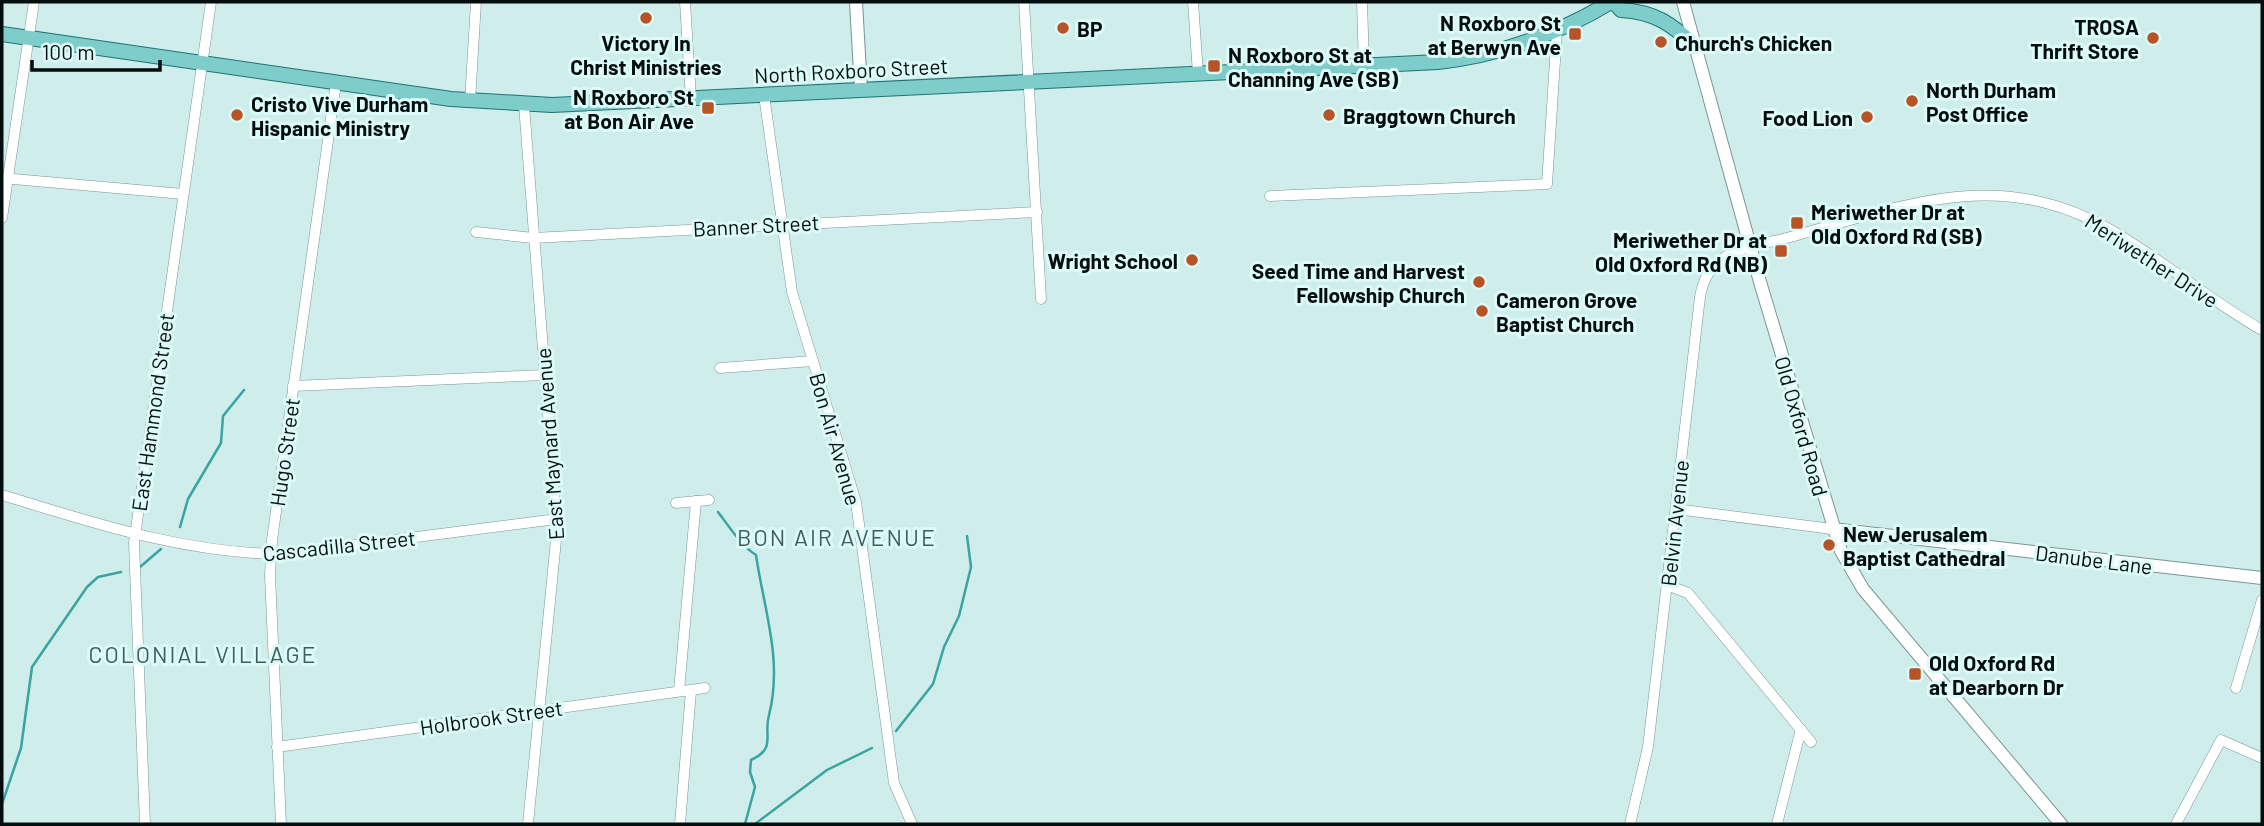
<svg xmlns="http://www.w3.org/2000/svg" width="2264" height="826" font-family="Barlow,sans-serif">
	<rect width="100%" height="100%" fill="#cfedeb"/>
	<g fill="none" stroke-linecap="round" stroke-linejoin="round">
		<g stroke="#39a4a1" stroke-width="2.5">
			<path d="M718,512C729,526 741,546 756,555C764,610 783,660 769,715C763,736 777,748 751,760L750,772L755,787L745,824"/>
			<path d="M180,527L188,499L221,443L223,416L244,390"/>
			<path d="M140,567L161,549"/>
			<path d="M896,731L933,684L944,647L959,616L971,567L967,536"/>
			<path d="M2,804L21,748L32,667L87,587L98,577L121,572"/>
			<path d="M755,824L827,770L872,748"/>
		</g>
		<defs>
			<g id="minor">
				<path d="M685,2L691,99"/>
				<path d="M1024,2L1041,299"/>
				<path d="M1193,2L1198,74"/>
				<path d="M1362,2L1364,66"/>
				<path d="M764,95L792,292L856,502L894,783L912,824"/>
				<path d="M470,101L476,2"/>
				<path d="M524,105L557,530L528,824"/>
				<path d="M2,178L183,194"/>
				<path d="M1270,196L1547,184L1557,30"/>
				<path d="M2,218L34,2"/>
				<path d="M476,232L533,238L1037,212"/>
				<path d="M720,368L813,361"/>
				<path d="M293,386L545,375"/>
				<path d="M2,495C94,523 186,554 284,554L557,519"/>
				<path d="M676,503L709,500"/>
				<path d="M1676,509L1832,529"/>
				<path d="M1667,585L1688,593L1811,742"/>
				<path d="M2236,688L2262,600"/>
				<path d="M679,691L696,501"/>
				<path d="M277,747L705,688"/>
				<path d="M145,824L134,543L211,2"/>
				<path d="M281,824L270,575L272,540L336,83"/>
				<path d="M680,824L691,691"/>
				<path d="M1630,824L1648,747L1700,297C1708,247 1752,248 1794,236C1909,204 2004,165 2116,233C2166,263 2211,301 2262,330"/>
				<path d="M1777,824L1801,729"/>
				<path d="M2176,824L2221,740L2262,758"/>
			</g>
			<g id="tertiary">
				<path d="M856,2L861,90"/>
				<path d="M1683,2L1760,282L1841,551L1863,589L2061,824"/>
				<path d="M1832,529L2262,578"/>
			</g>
			<g id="primary">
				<path d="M1614,2L1621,10C1655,12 1672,24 1696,47"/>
				<path d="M2,34L451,99L552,105L1438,62C1501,55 1556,35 1611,2"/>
			</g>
		</defs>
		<use href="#minor" stroke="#7a9694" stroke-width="11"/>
		<use href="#tertiary" stroke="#7a9694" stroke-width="14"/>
		<use href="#primary" stroke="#1c7472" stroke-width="16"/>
		<use href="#minor" stroke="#fff" stroke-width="10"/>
		<use href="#tertiary" stroke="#fff" stroke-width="12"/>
		<use href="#primary" stroke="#7fcdcb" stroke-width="14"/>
	</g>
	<g fill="#b85325" stroke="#dcfaf8" stroke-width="2.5">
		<circle cx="646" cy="18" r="7"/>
		<circle cx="1063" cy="28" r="7"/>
		<rect x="1568" y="27" width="14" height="14" rx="3.5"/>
		<circle cx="2153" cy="38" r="7"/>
		<circle cx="1661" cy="42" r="7"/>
		<rect x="1207" y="59" width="14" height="14" rx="3.5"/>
		<circle cx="1912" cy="101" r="7"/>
		<rect x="701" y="101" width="14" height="14" rx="3.5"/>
		<circle cx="237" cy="115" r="7"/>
		<circle cx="1329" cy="115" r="7"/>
		<circle cx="1867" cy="117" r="7"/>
		<rect x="1790" y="216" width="14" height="14" rx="3.5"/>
		<rect x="1774" y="244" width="14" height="14" rx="3.5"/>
		<circle cx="1192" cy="260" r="7"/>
		<circle cx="1479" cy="282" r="7"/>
		<circle cx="1482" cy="311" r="7"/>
		<circle cx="1829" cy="545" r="7"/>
		<rect x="1908" y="667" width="14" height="14" rx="3.5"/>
	</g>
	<g text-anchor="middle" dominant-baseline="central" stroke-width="6" stroke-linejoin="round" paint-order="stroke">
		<g font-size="21" font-weight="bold" fill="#050e0e" stroke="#dcfaf8" text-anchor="start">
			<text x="1561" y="22" text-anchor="end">N Roxboro St<tspan x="1561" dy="24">at Berwyn Ave</tspan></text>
			<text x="2139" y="26" text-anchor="end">TROSA<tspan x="2139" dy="24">Thrift Store</tspan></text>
			<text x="1077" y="28">BP</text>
			<text x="646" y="42" text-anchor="middle">Victory In<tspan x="646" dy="24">Christ Ministries</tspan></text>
			<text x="1675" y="42">Church's Chicken</text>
			<text x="1228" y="54">N Roxboro St at<tspan x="1228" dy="24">Channing Ave (SB)</tspan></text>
			<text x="1926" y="89">North Durham<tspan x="1926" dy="24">Post Office</tspan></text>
			<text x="694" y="96" text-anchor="end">N Roxboro St<tspan x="694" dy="24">at Bon Air Ave</tspan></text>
			<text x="251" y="103">Cristo Vive Durham<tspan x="251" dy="24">Hispanic Ministry</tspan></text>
			<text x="1343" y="115">Braggtown Church</text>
			<text x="1853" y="117" text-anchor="end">Food Lion</text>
			<text x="1811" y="211">Meriwether Dr at<tspan x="1811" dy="24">Old Oxford Rd (SB)</tspan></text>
			<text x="1767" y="239" text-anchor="end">Meriwether Dr at<tspan x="1767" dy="24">Old Oxford Rd (NB)</tspan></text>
			<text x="1178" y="260" text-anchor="end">Wright School</text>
			<text x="1465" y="270" text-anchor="end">Seed Time and Harvest<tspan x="1465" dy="24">Fellowship Church</tspan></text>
			<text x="1496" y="299">Cameron Grove<tspan x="1496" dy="24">Baptist Church</tspan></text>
			<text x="1843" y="533">New Jerusalem<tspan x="1843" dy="24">Baptist Cathedral</tspan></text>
			<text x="1929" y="662">Old Oxford Rd<tspan x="1929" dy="24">at Dearborn Dr</tspan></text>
		</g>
		<g font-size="21" fill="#050e0e" stroke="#dcfaf8">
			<text transform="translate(851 70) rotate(-3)">North Roxboro Street</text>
			<text transform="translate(756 225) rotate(-3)">Banner Street</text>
			<text transform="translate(2152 260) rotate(33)">Meriwether Drive</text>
			<text transform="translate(152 412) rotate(-82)">East Hammond Street</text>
			<text transform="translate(1802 426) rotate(74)">Old Oxford Road</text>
			<text transform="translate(836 439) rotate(74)">Bon Air Avenue</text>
			<text transform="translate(549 444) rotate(-94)">East Maynard Avenue</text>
			<text transform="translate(284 452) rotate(-82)">Hugo Street</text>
			<text transform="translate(1674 523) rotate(-84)">Belvin Avenue</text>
			<text transform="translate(339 545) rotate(-6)">Cascadilla Street</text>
			<text transform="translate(2094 559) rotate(7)">Danube Lane</text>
			<text transform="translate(491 717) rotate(-8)">Holbrook Street</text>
		</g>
		<g font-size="23" letter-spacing="2" fill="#425c5b" stroke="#dcfaf8">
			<text x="837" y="537">BON AIR AVENUE</text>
			<text x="203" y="654">COLONIAL VILLAGE</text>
		</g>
	</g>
	<rect width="2264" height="826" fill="none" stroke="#050e0e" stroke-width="7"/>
	<path d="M32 60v10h128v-10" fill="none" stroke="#050e0e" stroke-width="3.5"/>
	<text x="42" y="60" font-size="21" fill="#050e0e" stroke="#dcfaf8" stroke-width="5" paint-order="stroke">100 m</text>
</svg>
